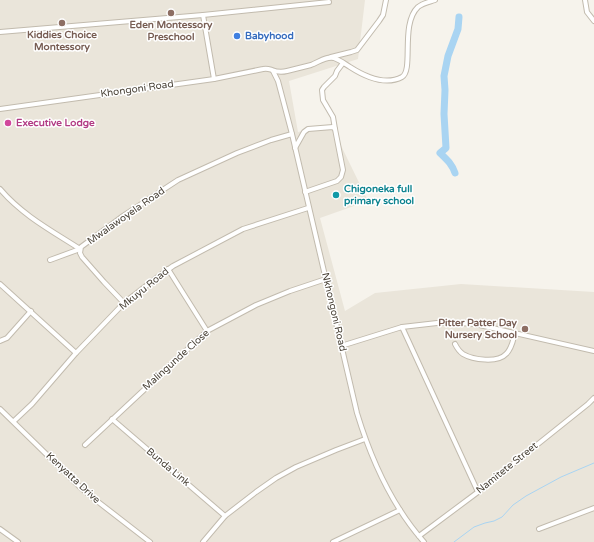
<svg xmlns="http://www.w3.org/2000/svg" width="594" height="542" font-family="'Varela Round',sans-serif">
	<rect width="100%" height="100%" fill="#f6f3ec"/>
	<path fill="#eae5da" d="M0,0H365L358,59L289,81L298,132L331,125L368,201L320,218L345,311L375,293L461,284L594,292V542H0Z"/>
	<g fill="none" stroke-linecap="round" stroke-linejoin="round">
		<path stroke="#a9d4f2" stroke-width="1" d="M454,542L474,527L485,523L494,521L502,517L513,505L526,496L561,477L594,463"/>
		<path stroke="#a9d4f2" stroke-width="7" d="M455,173C452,164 447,160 440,153L446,148L444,114L445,90L444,76L448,56L458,29L459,17"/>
		<defs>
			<g id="street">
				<path d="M585,0L587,12L594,21"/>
				<path d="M203,15L214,79"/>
				<path d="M0,32L203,15L329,2"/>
				<path d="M331,57L351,52L357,50L379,21L383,15L386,0"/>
				<path d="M273,71L278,81L292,134L357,413C371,459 392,506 424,542"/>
				<path d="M0,109L214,79L263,69C267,68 269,69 272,70C277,72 283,72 287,71C295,69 303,67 311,65C319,62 326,56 334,58C340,60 345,64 350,67C364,76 385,86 402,77C414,70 400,24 418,7C423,3 429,2 435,0"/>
				<path d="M335,129L333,117L323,100L322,90L324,87L335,76L337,71L343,63"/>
				<path d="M295,148L304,132L308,129L333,127L335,129L343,170L341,177L337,181L305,192"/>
				<path d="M0,189C22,215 52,231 80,249"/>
				<path d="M50,260L80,249"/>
				<path d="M168,269L207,331"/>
				<path d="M0,284L76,353"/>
				<path d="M124,303L104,282L82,257L80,253L81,247L123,216L178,180L237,153L271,140L292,134"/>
				<path d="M402,327L478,492"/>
				<path d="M0,341L7,338L31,311"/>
				<path d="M455,344C457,348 460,352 463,354C473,360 498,363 506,354C512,349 513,340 515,333"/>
				<path d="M341,346L402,327L437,323H458L475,324L594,351"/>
				<path d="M0,409L82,489L97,501L150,542"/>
				<path d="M112,419L225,516"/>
				<path d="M14,421L32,404L76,353L124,303L159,276L173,266L243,229L308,208"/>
				<path d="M85,445L207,331L256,305L290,291L326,279"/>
				<path d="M0,529L18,542"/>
				<path d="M539,529L594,508"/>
				<path d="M419,536L478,492L588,404L594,398"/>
				<path d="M203,542L225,516L256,492L276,478L296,467L336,450L365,439"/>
				<path d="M333,542L400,510"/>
			</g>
		</defs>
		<use href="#street" stroke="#c2bbae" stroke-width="6"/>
		<use href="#street" stroke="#fff" stroke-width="4"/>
	</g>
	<g fill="#8d6e63" stroke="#fff" stroke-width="1.5">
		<circle cx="171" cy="13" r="4"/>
		<circle cx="62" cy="23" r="4"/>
		<circle cx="525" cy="329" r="4"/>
	</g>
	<circle fill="#3f7fe0" stroke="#fff" stroke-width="1.5" cx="237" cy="36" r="4"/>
	<circle fill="#d1479c" stroke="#fff" stroke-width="1.5" cx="8" cy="123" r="4"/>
	<circle fill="#0f9aa8" stroke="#fff" stroke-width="1.5" cx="336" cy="195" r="4"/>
	<g text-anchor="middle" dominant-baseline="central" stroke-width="3" stroke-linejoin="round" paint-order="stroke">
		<g font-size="10" font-weight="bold" fill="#785e54" stroke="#fff">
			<text x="171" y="25">Eden Montessory<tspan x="171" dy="12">Preschool</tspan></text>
			<text x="62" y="35">Kiddies Choice<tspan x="62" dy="12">Montessory</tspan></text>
			<text x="517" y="323" text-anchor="end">Pitter Patter Day<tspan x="517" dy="12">Nursery School</tspan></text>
		</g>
		<g font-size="10" font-weight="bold" fill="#366cbe" stroke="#fff" text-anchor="start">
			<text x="245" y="36">Babyhood</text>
		</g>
		<g font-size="10" fill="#4b4439" stroke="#fff">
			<text transform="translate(137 89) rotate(-8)">Khongoni Road</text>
			<text transform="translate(126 216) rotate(-35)">Mwalawoyela Road</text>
			<text transform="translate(144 289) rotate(-39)">Mkuyu Road</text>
			<text transform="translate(334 312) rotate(77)">Nkhongoni Road</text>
			<text transform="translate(176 360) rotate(-42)">Malingunde Close</text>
			<text transform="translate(168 467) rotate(40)">Bunda Link</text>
			<text transform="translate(507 468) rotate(-39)">Namitete Street</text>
			<text transform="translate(73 478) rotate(43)">Kenyatta Drive</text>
		</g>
		<g font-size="10" font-weight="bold" fill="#b23c85" stroke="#fff" text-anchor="start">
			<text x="16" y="123">Executive Lodge</text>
		</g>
		<g font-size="10" font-weight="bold" fill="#0d838f" stroke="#fff" text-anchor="start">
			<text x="344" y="189">Chigoneka full<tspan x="344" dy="12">primary school</tspan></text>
		</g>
	</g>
</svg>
